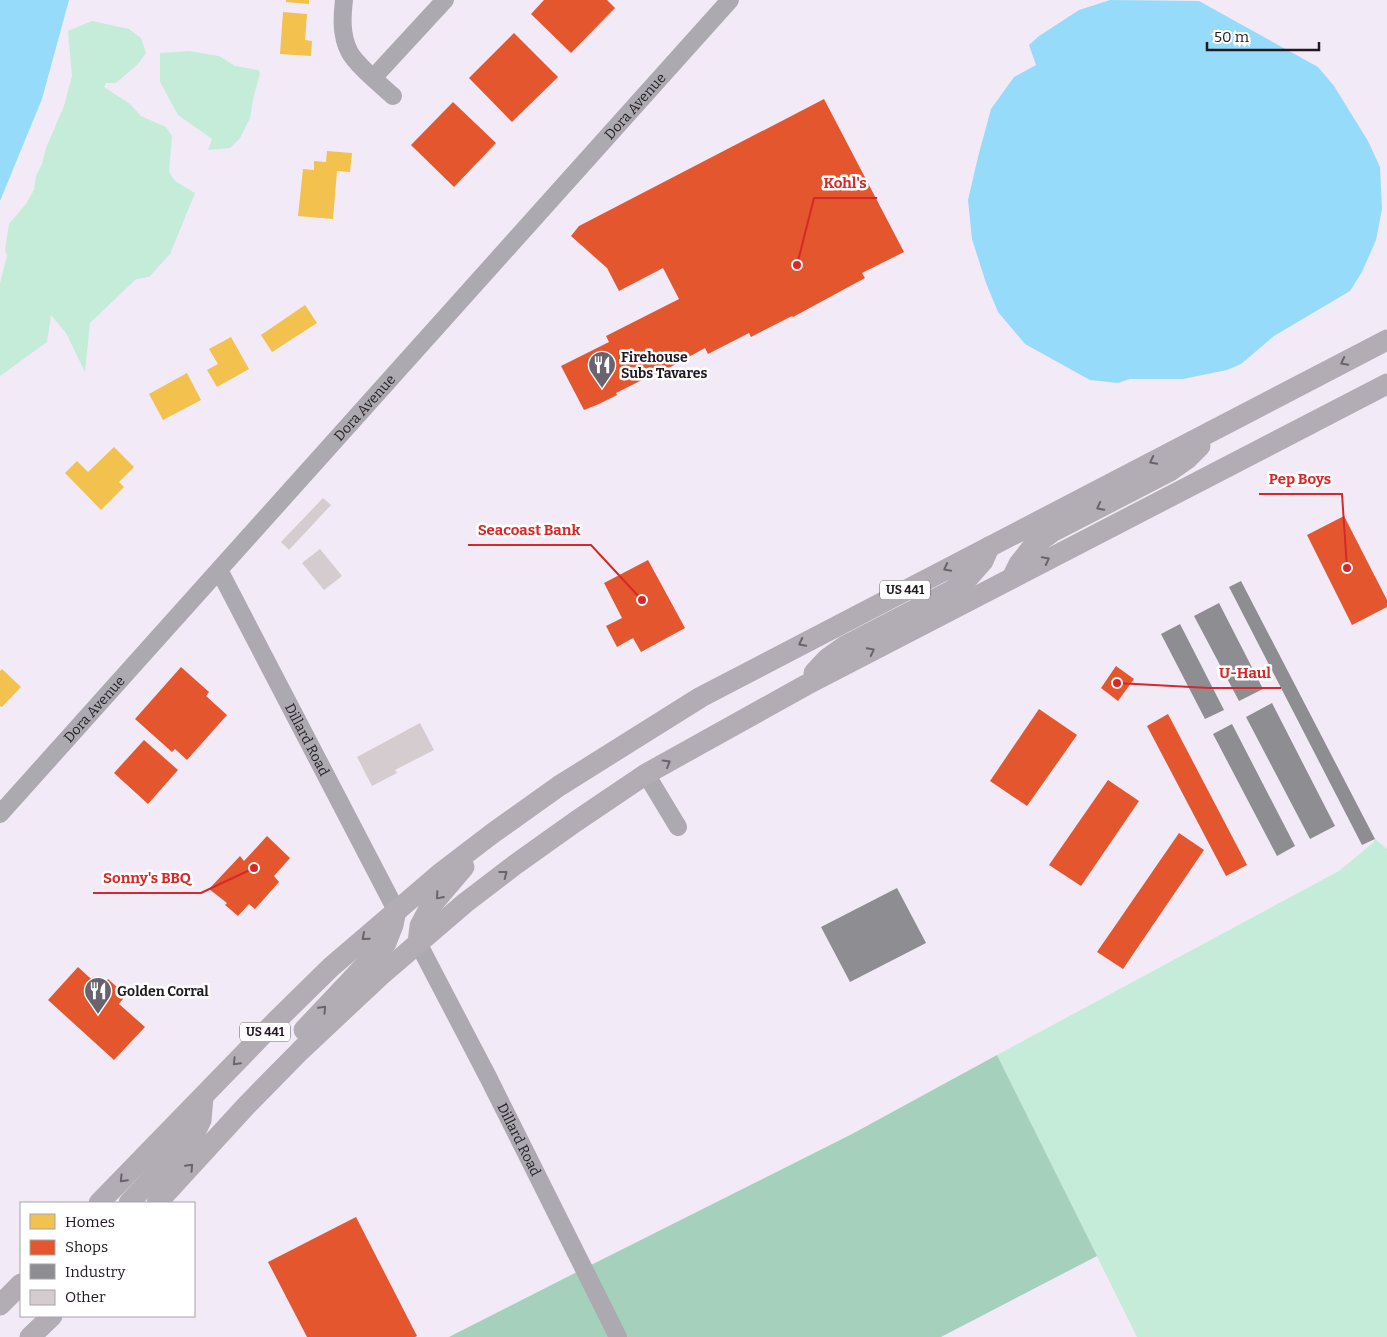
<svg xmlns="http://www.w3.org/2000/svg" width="1387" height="1337" font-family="Bitter,serif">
	<rect width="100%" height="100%" fill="#f3eaf7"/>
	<g fill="#c4ecd8">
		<path d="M92,21L129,29L141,38L146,53L138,64L116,83H106L104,87L130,104L141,116L166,127L172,136L169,172L175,181L195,193L170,254L149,277L136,279L90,323L85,372L66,333L51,315L47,342L0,376V283L7,256L5,250L9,224L26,204L34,190L36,176L42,164L46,148L64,106L72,76L68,31Z"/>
		<path d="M189,51L219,56L235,66L259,70L260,74L254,95L250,118L240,138L230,148L208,150L212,139L178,115L160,82V53Z"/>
		<path d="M1374,838L1387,849V1337H1137L997,1055L1339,871L1374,842Z"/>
	</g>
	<g fill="#a5d0bc">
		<path d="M997,1055L1097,1256L941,1337H627L591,1265L852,1134Z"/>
		<path d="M577,1272L610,1337H449Z"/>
	</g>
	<g fill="#97dbfa">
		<path d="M0,0H69L42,99L0,201Z"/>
		<path d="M1110,0L1199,1L1318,67L1334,86L1368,141L1380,167L1382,209L1376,240L1362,272L1350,291L1274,336L1241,364L1227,370L1183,379H1130L1118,383L1090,380L1025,344L998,312L986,283L972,239L968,200L978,157L991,109L1014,77L1036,65L1029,45L1039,36L1079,10Z"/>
	</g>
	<g fill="#f2c14e">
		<path d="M286,0H309V4L286,2Z"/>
		<path d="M283,12L307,14L305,40L312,41L311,56L280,54Z"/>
		<path d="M327,151L352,153L350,172L337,171L333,219L298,216L303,169L314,170V161L326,162Z"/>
		<path d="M305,305L317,323L272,352L261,335Z"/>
		<path d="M231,337L249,369L217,387L207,370L218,364L209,349Z"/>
		<path d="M187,373L201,400L163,420L149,394Z"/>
		<path d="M114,447L134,467L119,482L124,487L101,510L65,473L77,461L88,472Z"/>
		<path d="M2,669L21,687L2,707L0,706V671Z"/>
	</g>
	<g fill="#e4572e">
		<path d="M544,0H607L615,8L571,53L531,14Z"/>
		<path d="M514,33L558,77L512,122L469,78Z"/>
		<path d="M824,99L904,252L862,273L865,278L793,317L792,316L751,337L749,333L708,354L705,348L656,375V373L616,393L617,395L599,404L584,410L561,366L609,342L606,336L679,299L663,268L619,291L607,268L571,236L579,226Z"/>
		<path d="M453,102L496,143L454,187L411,145Z"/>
		<path d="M1344,516L1387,600V607L1352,625L1307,535Z"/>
		<path d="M648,560L685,628L641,652L633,638L617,647L606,626L622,618L604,583Z"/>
		<path d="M1116,666L1134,679L1118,701L1101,688Z"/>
		<path d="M181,667L209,692L206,696L227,715L187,760L175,749L172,752L135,719Z"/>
		<path d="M1039,709L1077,735L1027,806L990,781Z"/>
		<path d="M1168,714L1247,865L1226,876L1147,726Z"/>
		<path d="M144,740L178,770L148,804L114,773Z"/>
		<path d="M1108,780L1139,801L1081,886L1049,865Z"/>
		<path d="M1179,833L1204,850L1123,969L1097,952Z"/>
		<path d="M267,836L290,858L274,876L279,882L255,909L249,904L238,916L225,905L227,903L209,889L240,856L244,861Z"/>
		<path d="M78,967L101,988L108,979L126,995L119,1004L145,1027L114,1060L48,1000Z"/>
		<path d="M356,1217L417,1336L415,1337H307L268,1262Z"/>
	</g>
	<g fill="#8d8d92">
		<path d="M1241,581L1375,839L1362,845L1229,587Z"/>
		<path d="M1219,603L1263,689L1239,701L1194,616Z"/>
		<path d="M1180,624L1224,710L1205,719L1161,634Z"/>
		<path d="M1272,703L1335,826L1310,839L1246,717Z"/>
		<path d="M1232,724L1295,846L1277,856L1213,734Z"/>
		<path d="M897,888L926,943L850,982L821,927Z"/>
	</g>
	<g fill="#d4ccce">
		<path d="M323,498L331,505L289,550L281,542Z"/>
		<path d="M320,549L342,576L324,590L302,563Z"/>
		<path d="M420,723L434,750L395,770L397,773L372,786L357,757Z"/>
	</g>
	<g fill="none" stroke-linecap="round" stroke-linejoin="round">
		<g stroke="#ada9b0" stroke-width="18">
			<path d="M344,0C342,17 341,35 349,51C355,64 382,86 393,96"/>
			<path d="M373,78L445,0"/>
			<path id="s1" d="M219,570L396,910"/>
			<path d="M646,774L678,827"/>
			<path id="s2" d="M0,814L730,0"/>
			<path id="s3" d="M418,943L488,1077L618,1337"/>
		</g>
		<g stroke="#b2acb5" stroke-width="21">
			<path d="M1012,578L1019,564L1033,546L1052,532L1170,471L1187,459L1200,446"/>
			<path d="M814,673L828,658L845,646L951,591L968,578L983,561L989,547"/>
			<path d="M418,943L420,926L430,907L464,867"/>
			<path d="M304,1030L386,943L393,925L396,910"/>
			<path d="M99,1203L276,1021L331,967L442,872L493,833L559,786L701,697L1387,340"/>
			<path d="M129,1203L196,1131L201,1120L203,1097"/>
			<path d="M157,1203L246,1106L301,1050L381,975L465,903L516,864L575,822L646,774L806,685L1387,384"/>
			<path d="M0,1305L21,1284"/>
			<path d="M30,1337L52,1316"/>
		</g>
	</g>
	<defs><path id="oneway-chevron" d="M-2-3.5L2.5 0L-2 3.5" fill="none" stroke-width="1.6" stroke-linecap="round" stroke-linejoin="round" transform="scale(1.25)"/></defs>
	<g stroke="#6a636c">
		<use href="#oneway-chevron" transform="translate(1344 362) rotate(153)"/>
		<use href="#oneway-chevron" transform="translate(1153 461) rotate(153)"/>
		<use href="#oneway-chevron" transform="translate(1100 507) rotate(152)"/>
		<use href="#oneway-chevron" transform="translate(1046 560) rotate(-27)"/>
		<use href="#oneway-chevron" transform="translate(947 568) rotate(153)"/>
		<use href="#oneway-chevron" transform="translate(802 643) rotate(153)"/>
		<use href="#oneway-chevron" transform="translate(871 651) rotate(-27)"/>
		<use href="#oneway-chevron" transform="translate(667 763) rotate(-30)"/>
		<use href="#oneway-chevron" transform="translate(504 874) rotate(-37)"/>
		<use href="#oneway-chevron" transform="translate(439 896) rotate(131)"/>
		<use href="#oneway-chevron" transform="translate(365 937) rotate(139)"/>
		<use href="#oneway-chevron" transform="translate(323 1009) rotate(-46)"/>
		<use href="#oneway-chevron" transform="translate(236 1062) rotate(134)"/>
		<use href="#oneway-chevron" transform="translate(190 1167) rotate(-47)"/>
		<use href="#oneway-chevron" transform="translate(123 1179) rotate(134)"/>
	</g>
	<defs>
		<symbol id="restaurant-pin" viewBox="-11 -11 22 30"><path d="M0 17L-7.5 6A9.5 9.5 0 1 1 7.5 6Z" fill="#6a636d" stroke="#fff"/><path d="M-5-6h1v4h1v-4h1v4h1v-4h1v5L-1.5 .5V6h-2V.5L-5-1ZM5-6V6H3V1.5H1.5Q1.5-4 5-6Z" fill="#fff"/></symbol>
	</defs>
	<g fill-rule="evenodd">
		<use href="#restaurant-pin" x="586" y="349" width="32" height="43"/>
		<use href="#restaurant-pin" x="82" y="975" width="32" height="43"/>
	</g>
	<g text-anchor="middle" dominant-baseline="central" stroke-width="5" stroke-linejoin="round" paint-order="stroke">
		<g fill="#fff" stroke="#645f65" stroke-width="1">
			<rect x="880" y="580.5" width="50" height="19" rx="4"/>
			<rect x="240" y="1022.5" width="50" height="19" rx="4"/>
		</g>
		<g font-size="12" font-weight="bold" fill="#211a23">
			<text x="905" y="590">US 441</text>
			<text x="265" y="1032">US 441</text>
		</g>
		<g font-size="14" fill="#211a23" stroke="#fff">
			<text stroke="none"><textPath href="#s2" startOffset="951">Dora Avenue</textPath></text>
			<text stroke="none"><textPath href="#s2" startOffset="546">Dora Avenue</textPath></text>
			<text stroke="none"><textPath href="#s2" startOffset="141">Dora Avenue</textPath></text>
			<text stroke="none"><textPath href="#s1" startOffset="191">Dillard Road</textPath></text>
			<text stroke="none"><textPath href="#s3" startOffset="221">Dillard Road</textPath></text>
		</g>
		<g font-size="14" font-weight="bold" fill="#211a23" stroke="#fff" text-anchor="start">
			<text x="621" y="357">Firehouse<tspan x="621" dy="16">Subs Tavares</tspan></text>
			<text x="117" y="991">Golden Corral</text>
		</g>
	</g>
	<path fill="none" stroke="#d62828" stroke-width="2" d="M797 265L814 198H877M1347 568L1342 494H1259M642 600L591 545H468M1117 683L1209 688H1281M254 868L201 893H93"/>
	<g fill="#d62828" stroke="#fff" stroke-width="2">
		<circle cx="797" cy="265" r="5"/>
		<circle cx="1347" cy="568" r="5"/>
		<circle cx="642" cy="600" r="5"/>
		<circle cx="1117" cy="683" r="5"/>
		<circle cx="254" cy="868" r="5"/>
	</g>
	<g font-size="15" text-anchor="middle" font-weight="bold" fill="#d62828" stroke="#fff" stroke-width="5" stroke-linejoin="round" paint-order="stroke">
		<text x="845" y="188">Kohl's</text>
		<text x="1300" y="484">Pep Boys</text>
		<text x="529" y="535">Seacoast Bank</text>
		<text x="1245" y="678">U-Haul</text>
		<text x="147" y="883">Sonny's BBQ</text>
	</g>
	<rect x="20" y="1202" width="175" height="115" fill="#ffffff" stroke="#a6a3a7"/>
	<rect x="30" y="1214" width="25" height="15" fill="#f2c14e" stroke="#a6a3a7"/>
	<text x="65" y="1227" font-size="15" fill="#211a23">Homes</text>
	<rect x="30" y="1240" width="25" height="15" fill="#e4572e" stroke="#a6a3a7"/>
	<text x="65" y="1252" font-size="15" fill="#211a23">Shops</text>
	<rect x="30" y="1264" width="25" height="15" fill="#8d8d92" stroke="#a6a3a7"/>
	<text x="65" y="1277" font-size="15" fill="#211a23">Industry</text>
	<rect x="30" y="1290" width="25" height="15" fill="#d4ccce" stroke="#a6a3a7"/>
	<text x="65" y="1302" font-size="15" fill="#211a23">Other</text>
	<path d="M1207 42v8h112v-8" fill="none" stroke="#211a23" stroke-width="2.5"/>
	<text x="1214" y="42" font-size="15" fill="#211a23" stroke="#ffffff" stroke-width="4" paint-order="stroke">50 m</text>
</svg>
